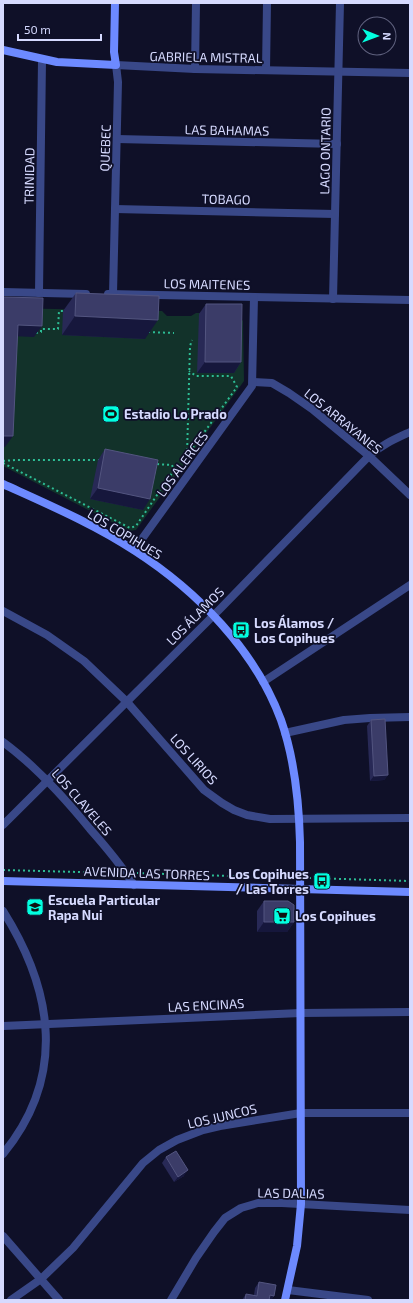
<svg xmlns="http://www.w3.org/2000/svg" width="413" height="1303" font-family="'Exo 2',sans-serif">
	<rect width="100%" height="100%" fill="#0f1028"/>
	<path fill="#12322a" d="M3,308L162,311L167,316H191L196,313H236L243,321L244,381L136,530L129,531L3,466Z"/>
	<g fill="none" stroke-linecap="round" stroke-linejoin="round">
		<g stroke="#2dbc94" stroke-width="2" stroke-dasharray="2 3" stroke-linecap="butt">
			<path d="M148,332L174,333"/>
			<path d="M36,333L41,332V329H58L59,311H65"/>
			<path d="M187,455L190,346L192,340"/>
			<path d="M187,456L237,387L231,376H196L189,371"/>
			<path d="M3,461L16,460H99"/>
			<path d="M3,463L130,528L136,526L174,470L172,465L155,464"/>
			<path d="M3,870L115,873"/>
			<path d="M137,873L291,878"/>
			<path d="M309,878L410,881"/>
		</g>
		<g stroke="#394888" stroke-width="8">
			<path d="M195,69L196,3"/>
			<path d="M266,70L267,3"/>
			<path d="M117,139L337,144"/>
			<path d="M115,209L335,214"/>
			<path d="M3,292L86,294"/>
			<path d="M39,293L42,60"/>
			<path d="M108,294L410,300"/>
			<path d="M113,294L118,82L116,65L195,69L410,73"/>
			<path d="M333,299L340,3"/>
			<path d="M253,382L272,383L289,393L312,409L369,456L410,495"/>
			<path d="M134,550L252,386L254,297"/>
			<path d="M3,611L47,635L84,661L127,702L204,790L222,803L234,810L247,815L270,819L410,818"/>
			<path d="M263,682L410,585"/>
			<path d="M285,733L344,720L370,718L410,717"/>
			<path d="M3,742C37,767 64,797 90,829C106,847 121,865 134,885"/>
			<path d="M3,825L220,609L369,456C381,445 395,439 410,432"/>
			<path d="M3,911C54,992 66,1077 3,1154"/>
			<path d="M3,1026L301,1013L410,1012"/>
			<path d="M3,1236L59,1300"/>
			<path d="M288,1290L368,1300"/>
			<path d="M11,1300L41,1279L73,1248L143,1163L159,1150L177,1140L203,1130L220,1126L301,1113H410"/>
			<path d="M171,1300L196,1258L214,1232L225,1218L241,1208L258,1203H282L410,1210"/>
		</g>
		<g stroke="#6d8aff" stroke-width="8">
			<path d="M3,50L57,62L116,65L114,52L115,3"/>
			<path d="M3,484C47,504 94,524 135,551C197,591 255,650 281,720C295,760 299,801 300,842L301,1204L297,1246L285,1300"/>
			<path d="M3,881L410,892"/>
		</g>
	</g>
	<g fill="#282956">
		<path d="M76,293L145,339L62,335L63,311Z"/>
		<path d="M206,304L241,362L234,373H197L199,314Z"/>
		<path d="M105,449L143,510L90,499L98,460Z"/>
		<path d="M371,720L388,775L384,780L370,781L367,726Z"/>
		<path d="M264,901L294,922L287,932H257V911Z"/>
		<path d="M166,1157L184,1176L174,1182L162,1163Z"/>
		<path d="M259,1282L274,1296L271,1300H242L246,1294L254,1295L255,1288Z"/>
	</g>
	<g fill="#16173c">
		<path d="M75,316L158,320L145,339L62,335Z"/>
		<path d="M18,325L42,326L34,337L11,336Z"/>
		<path d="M205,362H241L234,373H197Z"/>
		<path d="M3,436H13L5,447H3Z"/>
		<path d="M98,488L150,499L143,510L90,499Z"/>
		<path d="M388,775L384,780L370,781L374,776Z"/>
		<path d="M264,922H294L287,932H257Z"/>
		<path d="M188,1170L184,1176L174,1182L178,1177Z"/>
		<path d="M270,1295L274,1296L271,1300H266Z"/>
	</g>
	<g fill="#3b3c68" stroke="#535580">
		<path d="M76,293L159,296L158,320L75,316Z"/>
		<path d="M3,297L43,298L42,326L18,325L13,436H3Z"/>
		<path d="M206,304H242L241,362H205Z"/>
		<path d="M105,449L158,460L150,499L98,488Z"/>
		<path d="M385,719L388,775L374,776L371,720Z"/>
		<path d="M264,901H288L294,905V922H264Z"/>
		<path d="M176,1151L188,1170L178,1177L166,1157Z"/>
		<path d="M259,1282L276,1285L274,1296L270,1295L269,1300H245L246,1294L257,1296Z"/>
	</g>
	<defs>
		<symbol id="stadium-square" viewBox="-11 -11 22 22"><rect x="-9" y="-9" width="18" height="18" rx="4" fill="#02ffe0" stroke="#0f1028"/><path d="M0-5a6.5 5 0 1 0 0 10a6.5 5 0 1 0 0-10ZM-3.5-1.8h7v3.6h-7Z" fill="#111"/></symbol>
		<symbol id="bus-square" viewBox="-11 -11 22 22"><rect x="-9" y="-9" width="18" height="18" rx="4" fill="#02ffe0" stroke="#0f1028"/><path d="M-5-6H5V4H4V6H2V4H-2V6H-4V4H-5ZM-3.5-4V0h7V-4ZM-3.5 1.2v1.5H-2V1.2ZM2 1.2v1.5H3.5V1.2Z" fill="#111"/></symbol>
		<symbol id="school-square" viewBox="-11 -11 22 22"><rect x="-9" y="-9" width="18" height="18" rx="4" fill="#02ffe0" stroke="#0f1028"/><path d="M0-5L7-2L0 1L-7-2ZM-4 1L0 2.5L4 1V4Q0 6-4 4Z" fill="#111"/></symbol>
		<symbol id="supermarket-square" viewBox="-11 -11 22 22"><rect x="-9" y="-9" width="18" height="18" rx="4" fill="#02ffe0" stroke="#0f1028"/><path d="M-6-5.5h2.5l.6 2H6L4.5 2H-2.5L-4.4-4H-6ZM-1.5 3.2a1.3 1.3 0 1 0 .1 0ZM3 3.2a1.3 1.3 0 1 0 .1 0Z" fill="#111"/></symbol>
	</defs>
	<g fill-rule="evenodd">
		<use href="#stadium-square" x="101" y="404" width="20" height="20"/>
		<use href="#bus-square" x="231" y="620" width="20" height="20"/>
		<use href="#bus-square" x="312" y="871" width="20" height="20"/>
		<use href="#school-square" x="25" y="897" width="20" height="20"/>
		<use href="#supermarket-square" x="272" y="906" width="20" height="20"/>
	</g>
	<g text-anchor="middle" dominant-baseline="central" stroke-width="3.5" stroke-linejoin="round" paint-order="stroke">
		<g font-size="13" fill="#d6daff" stroke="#0f1028">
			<text transform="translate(206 57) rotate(1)">GABRIELA MISTRAL</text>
			<text transform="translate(227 130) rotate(1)">LAS BAHAMAS</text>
			<text transform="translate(105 148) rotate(-88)">QUEBEC</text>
			<text transform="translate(325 151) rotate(-89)">LAGO ONTARIO</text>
			<text transform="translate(29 176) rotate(-89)">TRINIDAD</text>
			<text transform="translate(226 199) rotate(1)">TOBAGO</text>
			<text transform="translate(207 284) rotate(1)">LOS MAITENES</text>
			<text transform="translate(343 421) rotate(39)">LOS ARRAYANES</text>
			<text transform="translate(182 464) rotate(-54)">LOS ALERCES</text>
			<text transform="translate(125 534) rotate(31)">LOS COPIHUES</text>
			<text transform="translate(195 616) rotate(-45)">LOS ÁLAMOS</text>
			<text transform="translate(194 759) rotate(48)">LOS LIRIOS</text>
			<text transform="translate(82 802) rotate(49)">LOS CLAVELES</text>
			<text transform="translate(147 873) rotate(2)">AVENIDA LAS TORRES</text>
			<text transform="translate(206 1005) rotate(-3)">LAS ENCINAS</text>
			<text transform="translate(222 1116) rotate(-13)">LOS JUNCOS</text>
			<text transform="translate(291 1193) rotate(1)">LAS DALIAS</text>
		</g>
		<g font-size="13" font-weight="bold" fill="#d6daff" stroke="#0f1028" text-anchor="start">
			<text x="124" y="414">Estadio Lo Prado</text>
			<text x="254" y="623">Los Álamos /<tspan x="254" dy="15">Los Copihues</tspan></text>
			<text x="309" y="874" text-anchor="end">Los Copihues<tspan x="309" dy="15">/ Las Torres</tspan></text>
			<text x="48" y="900">Escuela Particular<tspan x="48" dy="15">Rapa Nui</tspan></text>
			<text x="295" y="916">Los Copihues</text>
		</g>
	</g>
	<rect width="413" height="1303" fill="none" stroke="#d6daff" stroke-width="8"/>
	<g transform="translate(377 36) rotate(91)"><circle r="19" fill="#0f1028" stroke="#5f617e"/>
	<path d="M0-3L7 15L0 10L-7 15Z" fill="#02ffe0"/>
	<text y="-6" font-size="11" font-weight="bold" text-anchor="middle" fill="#d6daff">N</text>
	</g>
	<path d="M18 34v6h83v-6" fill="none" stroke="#d6daff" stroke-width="2"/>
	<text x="24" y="34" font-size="12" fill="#d6daff" stroke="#0f1028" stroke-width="3" paint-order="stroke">50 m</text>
</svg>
